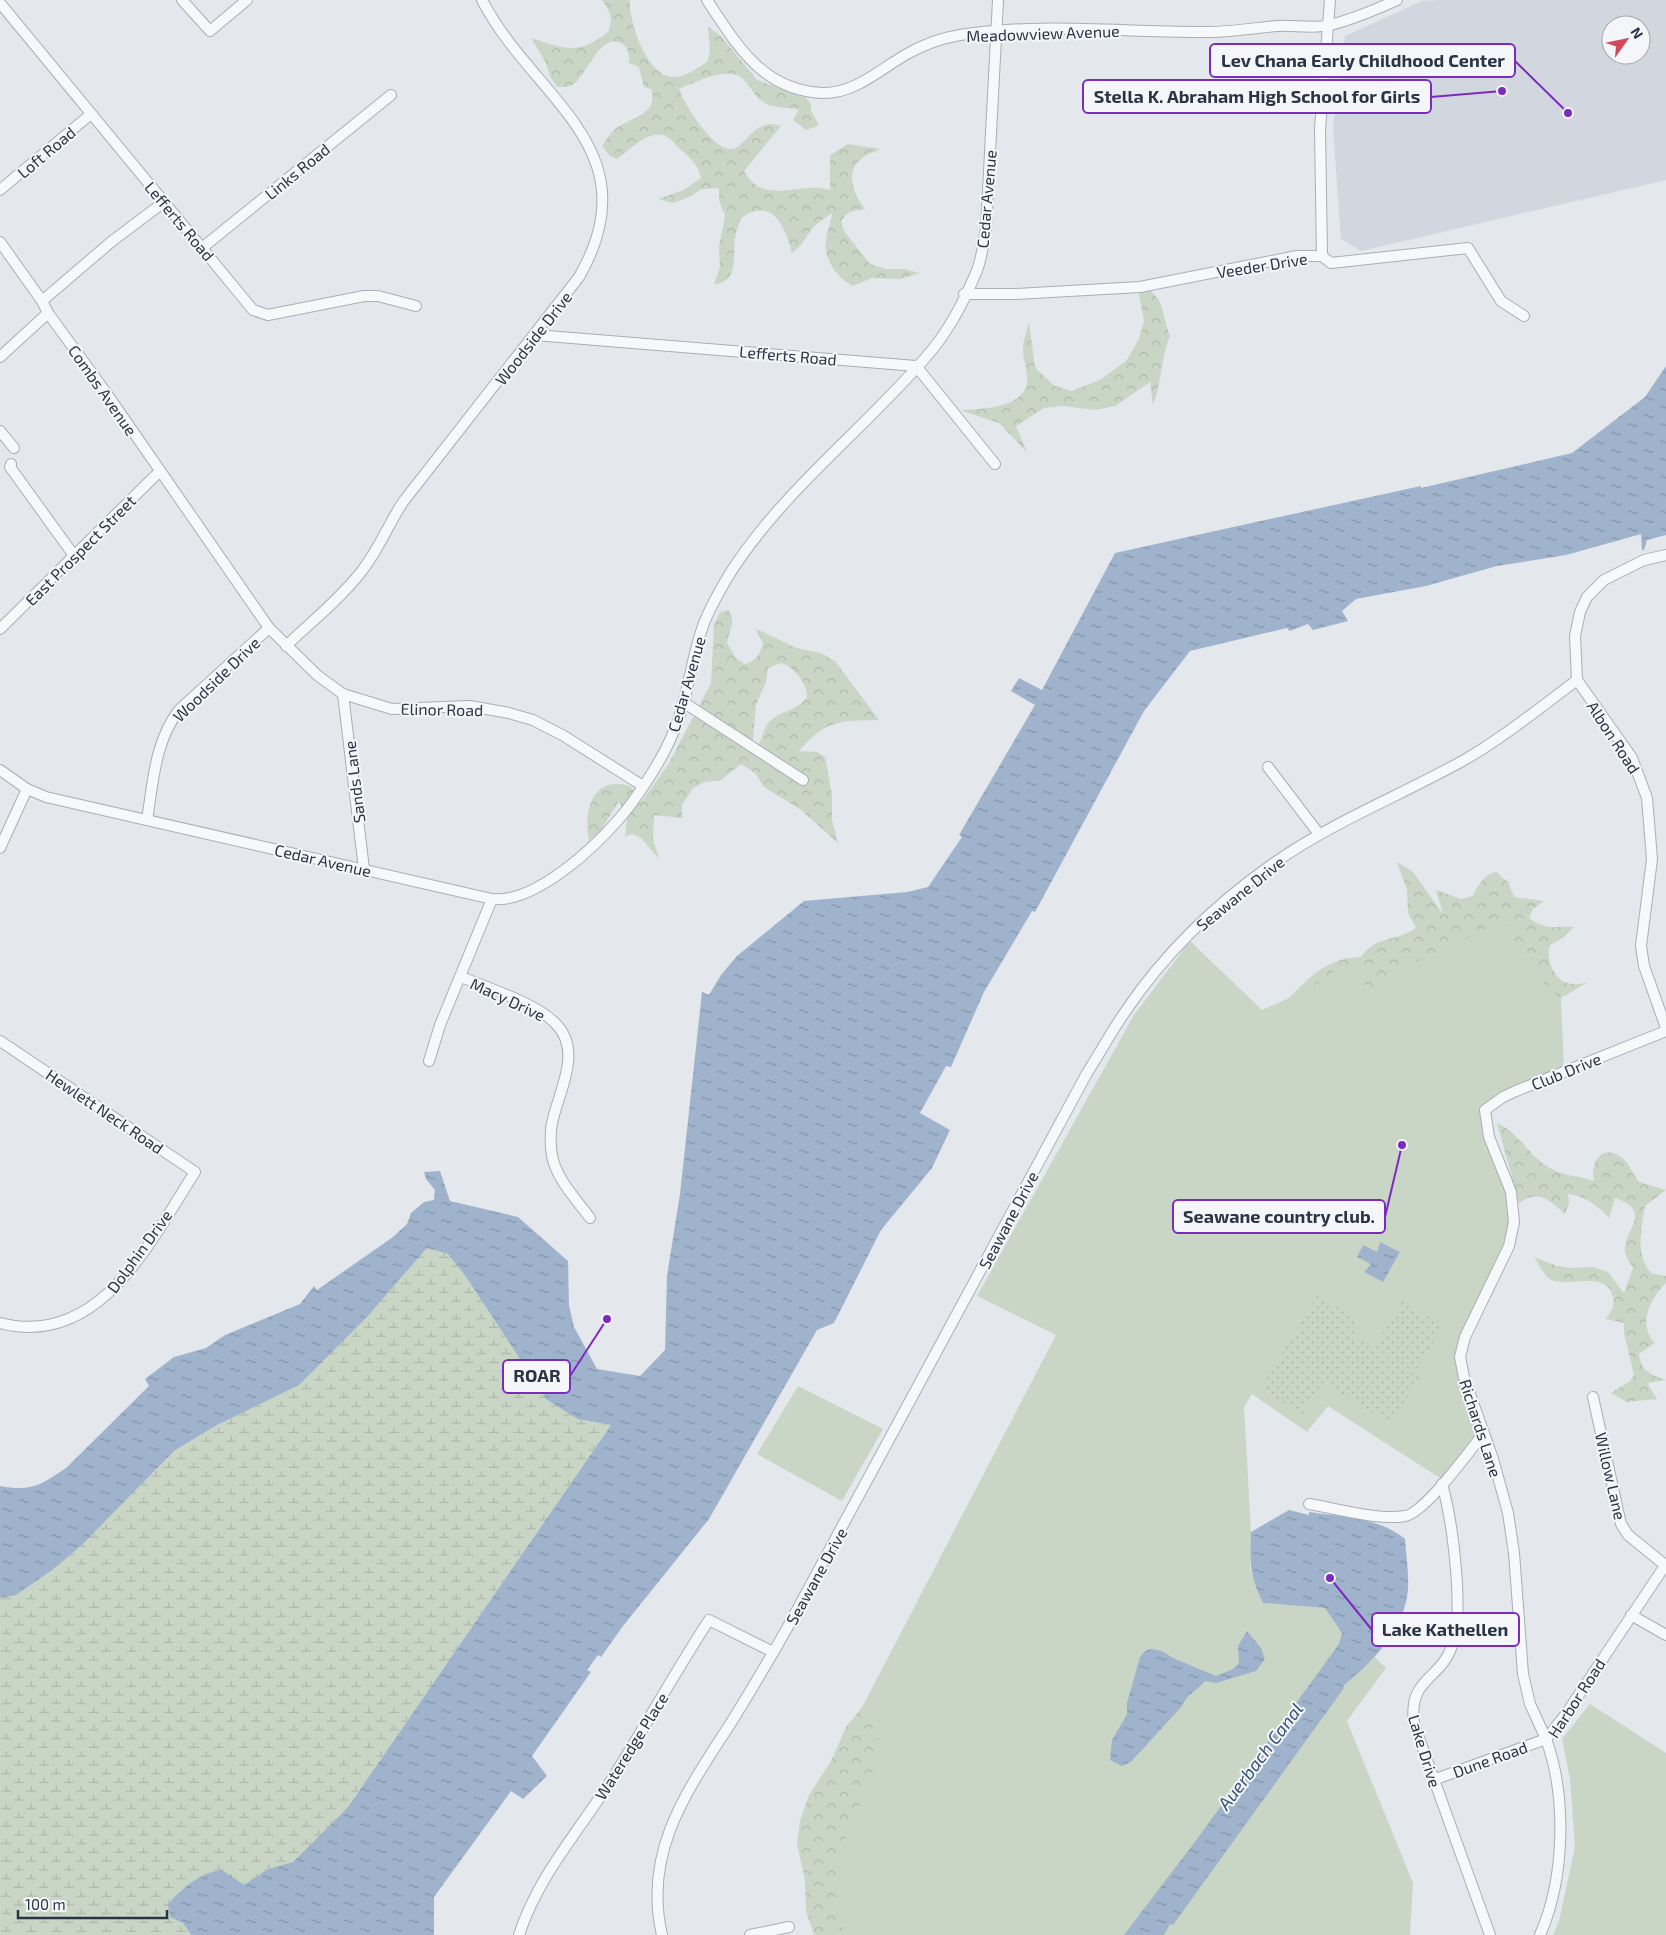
<svg xmlns="http://www.w3.org/2000/svg" width="1666" height="1935" font-family="'Exo 2',sans-serif">
	<defs>
		<pattern id="forest-crowns" width="20" height="18" patternUnits="userSpaceOnUse" patternTransform="scale(1.25)"><rect width="20" height="18" fill="#c9d6c5"/><path d="M2 6a3 3 0 1 1 6 0M12 15a3 3 0 1 1 6 0" fill="none" stroke="#adb8ab"/></pattern>
		<pattern id="wetland-marsh" width="20" height="14" patternUnits="userSpaceOnUse" patternTransform="scale(1.25)"><rect width="20" height="14" fill="#c9d6c5"/><path d="M1 5h8M5 5V1M11 12h8M15 12V8" fill="none" stroke="#adb8ab"/></pattern>
		<pattern id="park-dots" width="8" height="8" patternUnits="userSpaceOnUse" patternTransform="scale(1.25)"><rect width="8" height="8" fill="#c9d6c5"/><path d="M2 2h.1M6 6h.1" fill="none" stroke="#adb8ab" stroke-width="1.8" stroke-linecap="round"/></pattern>
		<pattern id="water-ripples" width="26" height="14" patternUnits="userSpaceOnUse" patternTransform="scale(1.25)"><rect width="26" height="14" fill="#9fb4cc"/><path d="M2 4q2-2 4 0t4 0M15 11q2-2 4 0t4 0" fill="none" stroke="#8293a7"/></pattern>
	</defs>
	<rect width="100%" height="100%" fill="#e4e7ec"/>
	<path fill="#d2d6de" fill-rule="evenodd" d="M1438,0H1666V180L1361,251L1341,239L1333,128L1345,36L1422,1ZM1611,25H1641V55H1611Z"/>
	<g fill="#c9d6c5">
		<path d="M1516,909L1561,998L1564,1072L1488,1106L1485,1119L1518,1210L1509,1255L1463,1341L1460,1363L1483,1432L1443,1480L1328,1406L1307,1432L1252,1394L1244,1407L1251,1532L1250,1569L1263,1603L1325,1608L1386,1668L1347,1721L1413,1883L1410,1935H829L856,1719L1056,1335L977,1296L1134,1015L1190,941L1262,1010L1289,998L1341,963Z"/>
		<path d="M798,1386L883,1429L842,1501L757,1454Z"/>
		<path d="M1590,1704L1666,1753V1935H1553L1559,1921L1575,1847L1570,1779L1562,1739Z"/>
	</g>
	<g fill="url(#forest-crowns)" fill-rule="evenodd">
		<path d="M602,0H630C628,20 647,76 672,77C685,78 697,68 707,62L710,52L708,27L721,36L757,80L806,98L811,104V111L818,123V126L806,130L793,120L799,109C788,108 776,108 765,103C754,97 751,86 742,78C727,66 693,83 679,89C684,104 714,152 732,149C747,147 753,117 781,126L744,171C764,208 799,180 830,190V155L848,144L881,149C874,152 864,155 859,161C845,175 855,197 865,209C855,210 847,211 841,221L844,231L870,264L886,269H904L920,273L900,279L872,278L853,286C838,279 823,259 826,241C827,231 831,223 832,213L814,226L800,246L792,253C786,227 772,196 741,218C739,224 736,231 735,238C733,253 739,284 714,284L720,267L719,247L725,216L719,200V188L702,189L689,197L673,203L658,199L684,190L701,178C699,166 690,157 681,150C676,146 673,140 667,137C649,127 630,151 617,159L610,156L602,146C606,141 609,134 614,130C630,117 660,115 651,89L644,87L639,67L629,63C629,55 629,47 621,43C600,33 588,72 575,83C569,88 564,87 557,87L550,76L545,61L531,38C566,49 579,56 609,31C613,17 610,11 602,0Z"/>
		<path d="M1137,283C1168,299 1159,307 1170,336C1161,358 1162,382 1153,405L1150,382L1115,406L1096,410L1063,406L1044,408L1016,426L1027,452L999,423L960,410C980,409 1022,409 1027,383C1028,372 1023,360 1023,349C1023,340 1027,331 1029,322L1035,368L1055,386L1072,391L1100,380L1126,361L1139,339L1144,321Z"/>
		<path d="M728,610C737,621 729,630 727,643L735,657L744,664C757,661 759,655 763,643L755,628L796,648L821,653L835,661L879,720C839,721 827,719 799,751L817,752L825,757L832,795V820L838,843L801,810L764,787L755,773L741,764L721,780L705,782L693,788L682,805V818L654,815L653,839L659,859L641,838L633,834L625,836L627,820L619,801L601,830L589,840C584,818 589,783 618,784C623,784 629,785 632,788C636,792 638,798 641,802L668,765L711,683L714,625L720,612ZM781,663C793,666 808,684 807,697C798,711 781,710 770,721C761,730 763,744 752,752L756,705L766,682L768,668Z"/>
		<path d="M1397,862L1413,872L1443,914L1436,890L1461,899L1473,896C1477,886 1485,874 1496,872L1508,882L1514,897L1544,901L1533,909L1529,918C1547,931 1554,926 1574,927L1563,938L1550,945C1545,960 1555,983 1573,984C1577,985 1584,983 1588,982L1561,998C1549,993 1518,949 1513,937C1511,933 1512,929 1512,925L1491,927C1468,936 1447,949 1425,958C1399,969 1384,971 1371,997L1358,970C1335,963 1323,983 1304,992C1300,995 1294,996 1289,998C1312,975 1327,958 1361,957C1378,934 1394,943 1416,928L1408,913L1407,890Z"/>
		<path d="M1497,1123C1519,1133 1529,1156 1550,1168C1563,1176 1580,1176 1594,1181C1590,1164 1601,1143 1621,1157C1629,1162 1633,1175 1639,1182L1666,1190L1645,1206C1641,1228 1635,1255 1651,1273L1666,1276V1283C1650,1299 1637,1325 1655,1343L1639,1354C1641,1371 1651,1375 1666,1380L1647,1383L1657,1399L1627,1402L1611,1393L1630,1381L1634,1375L1624,1333V1323L1606,1319C1612,1310 1616,1305 1612,1294C1605,1272 1570,1286 1554,1281C1545,1278 1539,1265 1534,1257L1557,1266L1570,1268L1593,1267L1608,1272L1624,1293L1633,1268C1630,1263 1625,1256 1625,1250C1624,1230 1654,1211 1615,1198L1609,1218C1597,1205 1585,1196 1568,1194L1569,1203L1565,1214C1549,1200 1539,1189 1519,1203Z"/>
		<path d="M864,1705C872,1723 881,1736 879,1757L847,1836L837,1873L838,1900L844,1935H814L806,1911L805,1880L797,1844L800,1821L809,1795L831,1761L846,1727Z"/>
	</g>
	<path fill="url(#wetland-marsh)" d="M427,1248L448,1254L466,1277L547,1400L578,1419L611,1425L348,1807L293,1862L268,1869L244,1886L222,1870C203,1872 195,1883 179,1891L183,1923L191,1935H0V1598L16,1595L51,1571L81,1546L174,1451L217,1425L367,1317Z"/>
	<g fill="url(#park-dots)">
		<path d="M1318,1295L1360,1321L1352,1335L1420,1377L1391,1424L1323,1382L1302,1415L1260,1389Z"/>
		<path d="M1402,1301L1443,1326L1415,1372L1374,1347Z"/>
	</g>
	<g fill="url(#water-ripples)">
		<path d="M1666,366V535L1647,540L1644,550H1642L1641,534L1566,555L1497,566L1426,586L1356,599L1342,611L1348,621L1313,630L1308,624L1290,631L1287,628L1190,651L1144,711L1035,912L1032,911L984,992L951,1067L946,1066L920,1113L950,1130L932,1168L881,1230L834,1323L817,1330L709,1519L623,1626L601,1657L598,1655L587,1670L591,1672L532,1756L547,1776L523,1799L511,1791L434,1897V1935H191L183,1923L170,1917L168,1905C180,1889 201,1872 222,1870L244,1885L268,1869L293,1862L348,1807L611,1425L578,1419L547,1400L466,1277L448,1254L427,1248L367,1317L299,1385L217,1425L174,1451L81,1546L51,1571L16,1595L0,1598V1486C31,1492 41,1485 66,1468L149,1386L145,1379L174,1357L206,1348L225,1335L300,1304L314,1286L317,1290L393,1237L407,1224L411,1213L424,1202L434,1200L435,1190L426,1179L424,1172L440,1171L450,1201L518,1217L568,1261L569,1305L574,1327L597,1369L640,1376L665,1350L667,1276L680,1194L702,992L709,995L721,975L737,956L804,901L907,892L928,887L962,837L959,835L1035,705L1011,691L1019,678L1042,690L1115,553L1421,486V488L1572,453L1645,397Z"/>
		<path d="M1380,1242L1400,1252L1383,1282L1364,1272L1371,1264L1357,1257L1363,1245L1377,1252Z"/>
		<path d="M1289,1510L1309,1515V1512C1341,1517 1379,1517 1405,1539C1406,1555 1409,1573 1408,1589C1405,1629 1372,1663 1343,1686L1344,1688L1173,1925L1170,1924L1164,1935H1124L1194,1843L1339,1644L1342,1633L1325,1608L1263,1603C1249,1573 1250,1564 1251,1532Z"/>
		<path d="M1247,1631L1261,1648L1265,1659L1256,1671L1216,1683L1205,1681C1197,1691 1187,1694 1182,1706L1131,1762L1122,1766L1110,1760L1112,1740L1127,1714V1703L1140,1657L1145,1651L1151,1649L1162,1651L1173,1658L1216,1676L1233,1669L1239,1663L1238,1646Z"/>
	</g>
	<g fill="none" stroke-linecap="round" stroke-linejoin="round">
		<defs>
			<g id="minor">
				<path d="M182,0L210,31L247,0"/>
				<path d="M707,0C737,45 762,90 822,93C855,94 880,69 907,54C923,45 941,38 960,35C1042,22 1127,33 1209,32C1232,32 1255,28 1277,26C1294,25 1314,29 1330,25C1354,19 1375,10 1397,0"/>
				<path d="M0,3L253,310L268,315L364,296H378L416,306"/>
				<path d="M0,190L91,114"/>
				<path d="M0,242L42,301L48,313L107,394L269,628L317,675L343,694L392,709L470,706L509,713L533,720L564,736L643,786"/>
				<path d="M202,248L391,95"/>
				<path d="M1322,256L1320,129L1330,0"/>
				<path d="M964,294H1015L1140,287L1297,256H1322L1331,263L1468,248L1501,301L1524,316"/>
				<path d="M42,301L111,242L164,202"/>
				<path d="M535,335L916,366L995,464"/>
				<path d="M0,357L48,313"/>
				<path d="M0,431L14,448"/>
				<path d="M11,464L10,467L75,557"/>
				<path d="M1666,555L1644,560L1604,580L1587,597L1580,612L1575,636L1577,680L1632,758L1647,798L1652,859L1641,946L1644,966L1666,1028"/>
				<path d="M0,629L160,471"/>
				<path d="M286,646C311,622 340,599 361,572C378,551 388,525 403,502L579,277C653,148 533,99 482,0"/>
				<path d="M343,694L364,869"/>
				<path d="M683,702L803,780"/>
				<path d="M1268,767L1319,834"/>
				<path d="M0,770L27,789L46,797L492,899C538,904 606,838 631,804C647,782 663,758 673,733C688,700 690,663 702,629C708,610 719,592 729,575C783,489 868,427 932,350C950,328 964,301 975,275C982,261 983,244 986,229L998,0"/>
				<path d="M147,820C153,782 155,741 179,710L269,628"/>
				<path d="M0,848L27,789"/>
				<path d="M461,977C488,988 535,1003 554,1022C582,1048 562,1085 554,1115C550,1128 550,1143 552,1156C557,1180 576,1199 590,1218"/>
				<path d="M0,1041L195,1172C151,1240 100,1349 0,1323"/>
				<path d="M429,1061L440,1025L492,899"/>
				<path d="M1593,1397L1621,1524L1628,1535L1665,1565"/>
				<path d="M1442,1484C1452,1519 1465,1612 1452,1646C1440,1681 1408,1677 1414,1724L1490,1935"/>
				<path d="M1309,1504C1334,1508 1380,1521 1405,1516C1425,1513 1470,1450 1484,1433"/>
				<path d="M1631,1615L1666,1635"/>
				<path d="M1433,1780L1546,1739L1530,1704L1523,1674L1514,1553L1508,1513L1493,1459L1464,1377L1460,1357L1465,1337L1509,1246L1514,1222L1511,1192L1489,1137L1485,1110L1503,1097L1516,1091L1666,1031"/>
				<path d="M519,1935C538,1876 579,1831 612,1779C645,1727 675,1672 709,1620L773,1652"/>
				<path d="M662,1935C642,1849 690,1787 734,1718C753,1687 772,1655 790,1623L1087,1073C1100,1053 1111,1032 1125,1012C1164,954 1217,903 1274,863C1334,821 1402,795 1466,759C1505,736 1541,707 1577,680"/>
				<path d="M750,1935L789,1927"/>
				<path d="M1540,1935C1565,1878 1567,1797 1546,1739L1566,1714L1666,1564"/>
			</g>
		</defs>
		<use href="#minor" stroke="#a9aeb7" stroke-width="12"/>
		<use href="#minor" stroke="#f7f8fa" stroke-width="10"/>
	</g>
	<g text-anchor="middle" dominant-baseline="central" stroke-width="4" stroke-linejoin="round" paint-order="stroke">
		<g font-size="16" fill="#2b3445" stroke="#f4f6f9">
			<text transform="translate(1043 33) rotate(-2)">Meadowview Avenue</text>
			<text transform="translate(46 152) rotate(-40)">Loft Road</text>
			<text transform="translate(297 171) rotate(-39)">Links Road</text>
			<text transform="translate(986 199) rotate(-85)">Cedar Avenue</text>
			<text transform="translate(180 221) rotate(50)">Lefferts Road</text>
			<text transform="translate(1262 265) rotate(-9)">Veeder Drive</text>
			<text transform="translate(533 338) rotate(-52)">Woodside Drive</text>
			<text transform="translate(788 355) rotate(5)">Lefferts Road</text>
			<text transform="translate(103 390) rotate(55)">Combs Avenue</text>
			<text transform="translate(80 550) rotate(-45)">East Prospect Street</text>
			<text transform="translate(216 679) rotate(-44)">Woodside Drive</text>
			<text transform="translate(686 684) rotate(-74)">Cedar Avenue</text>
			<text transform="translate(442 709) rotate(1)">Elinor Road</text>
			<text transform="translate(1614 737) rotate(57)">Albon Road</text>
			<text transform="translate(354 782) rotate(-97)">Sands Lane</text>
			<text transform="translate(323 860) rotate(13)">Cedar Avenue</text>
			<text transform="translate(1240 893) rotate(-39)">Seawane Drive</text>
			<text transform="translate(508 999) rotate(25)">Macy Drive</text>
			<text transform="translate(1566 1071) rotate(-22)">Club Drive</text>
			<text transform="translate(105 1111) rotate(34)">Hewlett Neck Road</text>
			<text transform="translate(1008 1220) rotate(-62)">Seawane Drive</text>
			<text transform="translate(139 1251) rotate(-54)">Dolphin Drive</text>
			<text transform="translate(1481 1428) rotate(72)">Richards Lane</text>
			<text transform="translate(1611 1476) rotate(77)">Willow Lane</text>
			<text transform="translate(816 1576) rotate(-61)">Seawane Drive</text>
			<text transform="translate(1576 1698) rotate(-57)">Harbor Road</text>
			<text transform="translate(631 1746) rotate(-58)">Wateredge Place</text>
			<text transform="translate(1425 1751) rotate(73)">Lake Drive</text>
			<text transform="translate(1490 1759) rotate(-20)">Dune Road</text>
		</g>
		<g font-size="18" font-style="italic" fill="#34527a" stroke="#f4f6f9">
			<text transform="translate(1260 1756) rotate(-53)">Auerbach Canal</text>
		</g>
	</g>
	<path fill="none" stroke="#7b2cbf" stroke-width="2" d="M1568 113L1515 61M1502 91L1431 97M1402 1145L1385 1217M607 1319L570 1376M1330 1578L1372 1630"/>
	<g fill="#7b2cbf" stroke="#f4f6f9" stroke-width="2">
		<circle cx="1568" cy="113" r="5"/>
		<circle cx="1502" cy="91" r="5"/>
		<circle cx="1402" cy="1145" r="5"/>
		<circle cx="607" cy="1319" r="5"/>
		<circle cx="1330" cy="1578" r="5"/>
	</g>
	<g fill="#f4f6f9" stroke="#7b2cbf" stroke-width="2">
		<rect x="1210" y="44" width="305" height="33" rx="5"/>
		<rect x="1083" y="80" width="348" height="33" rx="5"/>
		<rect x="1173" y="1200" width="212" height="33" rx="5"/>
		<rect x="503" y="1360" width="67" height="33" rx="5"/>
		<rect x="1372" y="1613" width="147" height="33" rx="5"/>
	</g>
	<g font-size="18" text-anchor="middle" font-weight="bold" fill="#2b3445">
		<text x="1363" y="67">Lev Chana Early Childhood Center</text>
		<text x="1257" y="103">Stella K. Abraham High School for Girls</text>
		<text x="1279" y="1223">Seawane country club.</text>
		<text x="537" y="1382">ROAR</text>
		<text x="1445" y="1636">Lake Kathellen</text>
	</g>
	<g transform="translate(1626 40) rotate(57)"><circle r="24" fill="#f4f6f9" stroke="#a4a8b1"/>
	<path d="M0-4L9 19L0 12L-9 19Z" fill="#d1495b"/>
	<text y="-8" font-size="14" font-weight="bold" text-anchor="middle" fill="#2b3445">N</text>
	</g>
	<path d="M18 1910v8h149v-8" fill="none" stroke="#2b3445" stroke-width="2.5"/>
	<text x="25" y="1910" font-size="15" fill="#2b3445" stroke="#f4f6f9" stroke-width="4" paint-order="stroke">100 m</text>
</svg>
